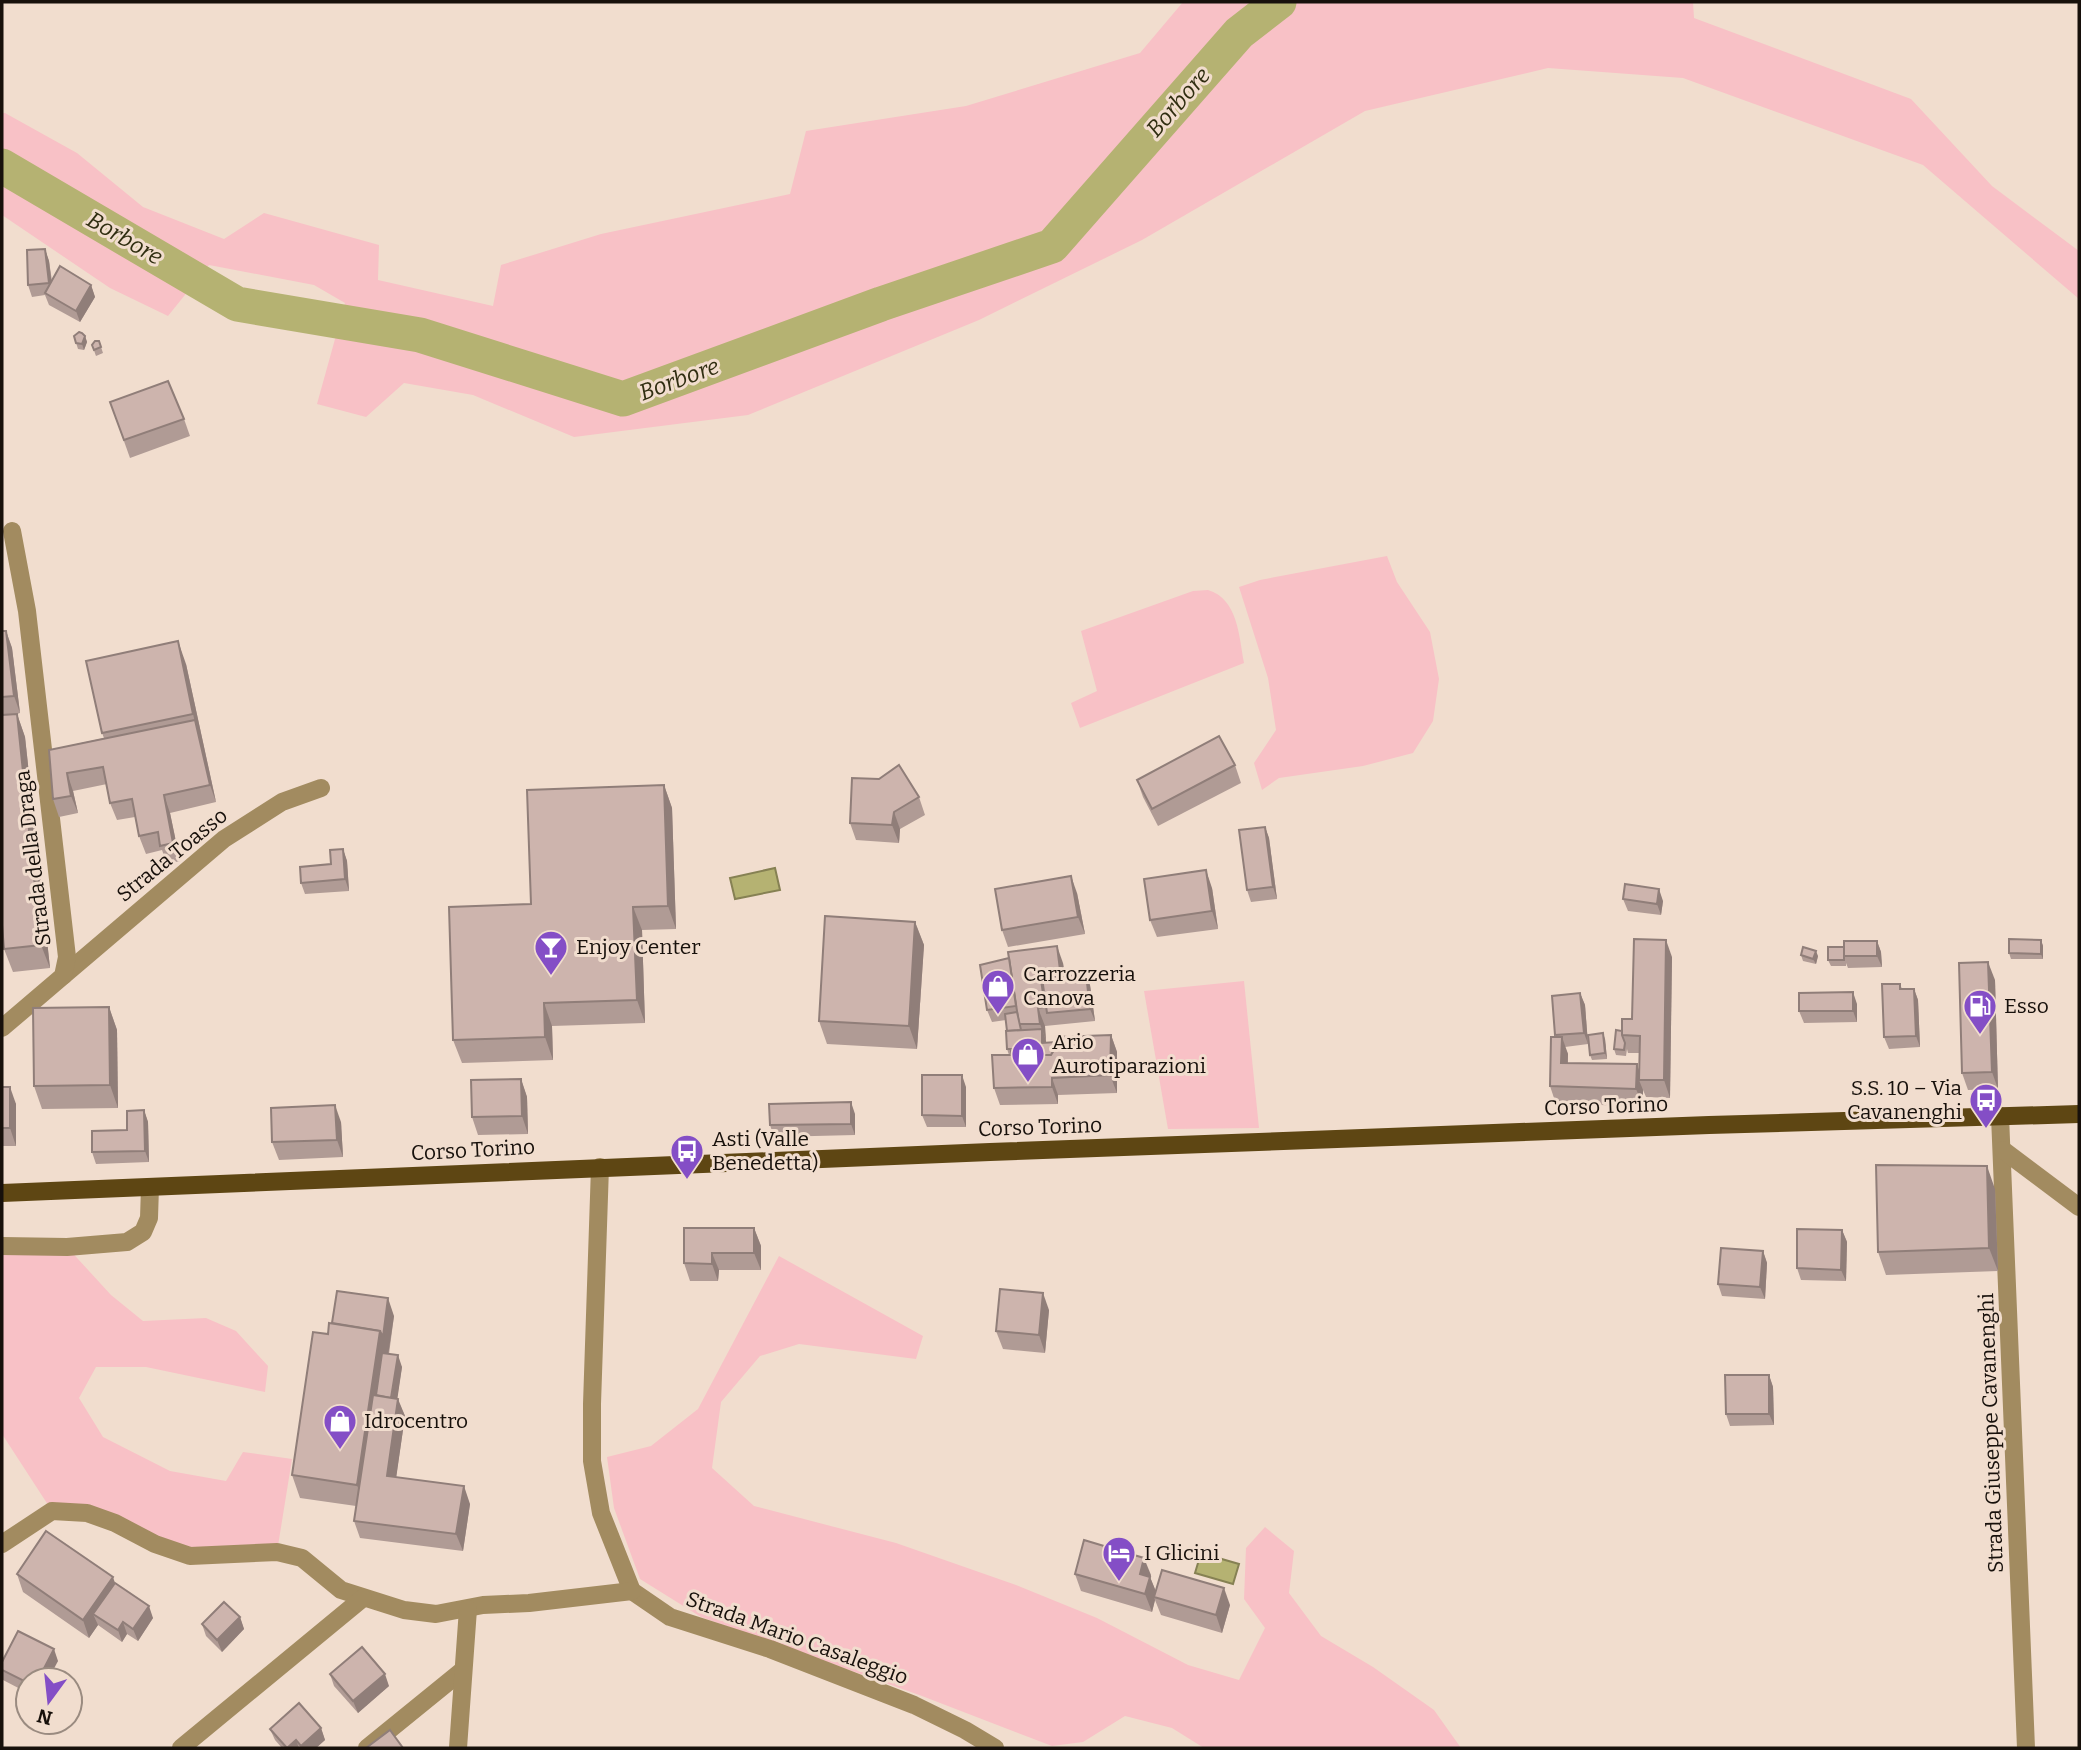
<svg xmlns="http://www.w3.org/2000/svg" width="2081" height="1750" font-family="Bitter,serif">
	<rect width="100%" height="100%" fill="#f1ddce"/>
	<g fill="#f8c1c6">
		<path d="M1183,2H1693L1694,18L1911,99L1992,186L2079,251V299L1923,165L1683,78L1548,68L1365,111L1142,240L979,320L748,415L574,437L473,395L404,383L366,417L317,404L345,303L314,285L209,265L168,316L110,288L2,215V113H5L77,153L143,207L224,239L264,213L379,245L378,280L493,306L501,265L601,234L790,194L806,131L966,106L1140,53Z"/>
		<path d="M1387,556L1397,582L1430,632L1439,679L1433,721L1413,753L1363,766L1279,778L1262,790L1254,763L1276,730L1268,678L1239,587L1260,580Z"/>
		<path d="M1208,590C1238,599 1239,636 1244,663L1080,728L1071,703L1097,691L1081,631L1193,591Z"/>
		<path d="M1244,981L1259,1128L1168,1129L1144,991Z"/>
		<path d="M2,1246L67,1247L111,1295L143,1321L206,1318L236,1331L268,1366L265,1392L146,1367H96L79,1398L103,1437L170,1471L226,1481L243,1452L292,1459L277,1552L190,1556L115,1523L52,1511L2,1434Z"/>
		<path d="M779,1256L923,1336L916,1359L799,1344L760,1356L721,1402L712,1468L754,1506L896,1543L1016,1585L1097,1618L1188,1665L1239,1680L1265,1628L1244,1599L1246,1548L1265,1527L1294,1551L1289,1593L1321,1636L1373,1667L1434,1710L1461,1748H1204L1172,1728L1125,1716L1083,1742L1052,1746L922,1696L701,1617L640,1579L614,1508L607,1457L651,1446L698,1409Z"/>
	</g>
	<g fill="#b5b272" stroke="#868153" stroke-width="2">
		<path d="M775,868L780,890L735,899L730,878Z"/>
		<path d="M1201,1553L1239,1564L1233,1584L1195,1573Z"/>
	</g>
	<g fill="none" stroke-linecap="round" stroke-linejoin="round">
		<path stroke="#b5b272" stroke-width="35" d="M2,166L237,304L420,335L623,399L881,304L1052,246L1239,33L1279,2"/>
		<g stroke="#a28b60" stroke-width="18">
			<path d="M63,976L224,839L282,802L321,788"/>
			<path d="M2,1028L63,976L67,957L27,611L12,531"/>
			<path d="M2000,1116L2026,1748"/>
			<path d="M2003,1150L2079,1207"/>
			<path d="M600,1167L592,1404V1461L601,1513L632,1591L670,1617L770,1649L914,1705L965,1730L995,1748"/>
			<path d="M2,1246L67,1247L127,1242L143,1232L149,1218L150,1187"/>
			<path d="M2,1544L52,1511L87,1513L115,1523L155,1544L190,1556L277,1552L302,1558L341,1590L404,1610L436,1614L483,1605L529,1603L632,1591"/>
			<path d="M181,1748L363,1598"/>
			<path d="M367,1748L463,1670"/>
			<path d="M458,1748L468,1609"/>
		</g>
		<path stroke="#5e4613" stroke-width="18" d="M2,1193L990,1152L1709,1125L2079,1114"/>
	</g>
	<g fill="#b09b95">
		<path d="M45,249L49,261L52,281L91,285L95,297L80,322L49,305L45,295L32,297L28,285Z"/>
		<path d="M74,336H85L87,342L84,350L78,349Z"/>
		<path d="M99,341L103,353L96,356L92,345Z"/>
		<path d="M110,402L184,419L190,436L130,458Z"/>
		<path d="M2,631H6L12,648L20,713L17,714L25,737L50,968L13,972L4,949L2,925Z"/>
		<path d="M186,664L216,802L170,813L180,861L167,864L162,850L146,854L139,836L135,817L117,820L110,803L107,784L73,791L78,813L59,817L53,799L49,750L104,738L102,733Z"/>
		<path d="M1235,765L1241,783L1158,826L1143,797L1137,780Z"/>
		<path d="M664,785L672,808L676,929L642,930L645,1023L552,1026L553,1060L462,1063L453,1040L531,904Z"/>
		<path d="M919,797L925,815L900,829L899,843L856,840L850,823Z"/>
		<path d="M1265,827L1269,838L1277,899L1251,902L1247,890Z"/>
		<path d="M343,849L347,861L349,891L305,894L301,883L331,864Z"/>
		<path d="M1212,888L1218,929L1157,937L1150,920Z"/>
		<path d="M1077,893L1085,934L1008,947L1002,930Z"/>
		<path d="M1623,899L1663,901L1661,915L1628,911Z"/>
		<path d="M915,922L924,945L917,1049L827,1044L819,1021Z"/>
		<path d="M2041,940L2043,946V959H2011L2009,953Z"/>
		<path d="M1877,941L1881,952L1882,967L1848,968L1846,963V966H1831L1828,960L1844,947Z"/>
		<path d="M1801,955L1818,956L1816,964L1803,961Z"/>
		<path d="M1672,957L1670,1098L1646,1097L1643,1090V1106L1556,1104L1550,1086L1556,1037L1552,996L1580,993L1585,1005L1588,1044L1565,1047L1568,1054V1063L1637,1064L1639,1072L1640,1053H1628L1627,1049L1626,1056L1616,1055L1614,1049L1622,1031L1632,1019Z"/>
		<path d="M1063,963L1065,976L1090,985L1095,1021L1045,1026L1046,1043L1056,1042L1111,1035L1117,1052V1093L1058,1095V1104L1000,1105L994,1088L1009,1055L1007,1049V1031L1006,1020L992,1022L987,1010L980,965Z"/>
		<path d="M1995,980L1998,1089L1968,1090L1962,1073Z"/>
		<path d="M1900,984L1902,989H1914L1918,1000L1920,1047L1889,1049L1884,1037Z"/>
		<path d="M1857,1004V1022L1804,1023L1799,1011Z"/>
		<path d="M109,1007L117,1030L118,1108L42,1109L34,1086Z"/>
		<path d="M1605,1039L1607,1059L1592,1060L1590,1055Z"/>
		<path d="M521,1079L527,1097L528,1134L478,1135L472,1117Z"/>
		<path d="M2,1087L16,1104V1146H2Z"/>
		<path d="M966,1087V1127H927L922,1115Z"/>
		<path d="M144,1110L148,1122L149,1162L96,1164L92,1152L127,1130Z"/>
		<path d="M855,1114V1135L774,1137L770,1125Z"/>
		<path d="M341,1122L343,1157L279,1160L272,1142Z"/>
		<path d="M1995,1189L1998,1271L1886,1275L1878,1252Z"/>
		<path d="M754,1228L761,1246V1270H719L718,1281H690L684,1263Z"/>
		<path d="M1842,1230L1847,1242L1846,1281L1801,1280L1797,1268Z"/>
		<path d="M1763,1251L1767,1263L1765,1299L1722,1296L1718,1284Z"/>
		<path d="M1049,1310L1045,1353L1003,1349L996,1331Z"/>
		<path d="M394,1316L389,1354L402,1367L397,1398L405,1416L396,1477L470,1504L463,1551L360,1538L354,1521L356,1506L300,1498L292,1475L328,1334L332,1323Z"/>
		<path d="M1769,1375L1773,1387L1774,1425L1730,1426L1726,1414Z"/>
		<path d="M17,1574L115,1583L153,1618L138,1641L127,1634L122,1642L98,1625L89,1638L23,1592Z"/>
		<path d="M1075,1574L1151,1575L1150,1577L1156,1592L1230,1605L1222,1633L1161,1615L1155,1600L1152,1612L1081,1591Z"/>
		<path d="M240,1617L244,1629L222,1652L206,1636L202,1624Z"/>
		<path d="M58,1661L28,1680V1693L3,1680L2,1677V1662Z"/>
		<path d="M330,1674L389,1686L358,1713L334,1686Z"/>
		<path d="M321,1728L325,1740L316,1748H282L275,1740L270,1729Z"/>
	</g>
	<g fill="#907e79">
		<path d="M45,249L49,261L53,295L49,283Z"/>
		<path d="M91,285L95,297L80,322L76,311Z"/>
		<path d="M85,336L87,342L84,350L82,344Z"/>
		<path d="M6,631L12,648L20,713L14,696Z"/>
		<path d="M178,641L186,664L216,802L210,785L193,714Z"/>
		<path d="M17,714L25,737L50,968L41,945Z"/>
		<path d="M67,773L73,791L78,813L71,796Z"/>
		<path d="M664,785L672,808L676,929L668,906Z"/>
		<path d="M164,795L170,813L180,861L173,843Z"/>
		<path d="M894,812L900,829L899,843L892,825Z"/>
		<path d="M1265,827L1269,838L1277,899L1273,887Z"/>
		<path d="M343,849L347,861L349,891L345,879Z"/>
		<path d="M1206,870L1212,888L1218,929L1212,911Z"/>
		<path d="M1071,876L1077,893L1085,934L1078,917Z"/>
		<path d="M1659,889L1663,901L1661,915L1657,904Z"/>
		<path d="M633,907L642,930L645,1023L637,1000Z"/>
		<path d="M915,922L924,945L917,1049L909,1026Z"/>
		<path d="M1666,940L1672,957L1670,1098L1664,1080Z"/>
		<path d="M2041,940L2043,946V959L2041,954Z"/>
		<path d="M1877,941L1881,952L1882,967L1877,956Z"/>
		<path d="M1057,946L1063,963L1066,987L1060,970Z"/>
		<path d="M1816,951L1818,956L1816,964L1813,959Z"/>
		<path d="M1988,962L1995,980L1998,1089L1992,1072Z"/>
		<path d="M1086,974L1090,985L1095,1021L1090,1009Z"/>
		<path d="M1914,989L1918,1000L1920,1047L1916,1036Z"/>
		<path d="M1853,992L1857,1004V1022L1853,1011Z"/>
		<path d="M1580,993L1585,1005L1588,1044L1584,1033Z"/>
		<path d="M544,1003L552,1026L553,1060L545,1037Z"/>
		<path d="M109,1007L117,1030L118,1108L110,1085Z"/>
		<path d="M1038,1008L1045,1026L1046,1041L1040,1024Z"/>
		<path d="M1042,1029L1046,1041L1047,1054L1042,1043Z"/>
		<path d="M1603,1033L1605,1039L1607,1059L1605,1053Z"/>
		<path d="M1111,1035L1117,1052V1093L1110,1075Z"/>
		<path d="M1562,1037L1568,1054L1567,1080L1561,1063Z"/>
		<path d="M1637,1064L1642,1080H1639L1643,1090V1106L1636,1089Z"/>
		<path d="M962,1075L966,1087V1127L962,1116Z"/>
		<path d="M1052,1078L1058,1095V1104L1052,1087Z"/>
		<path d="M521,1079L527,1097L528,1134L522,1116Z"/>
		<path d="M10,1087L16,1104V1146L10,1128Z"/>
		<path d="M851,1102L855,1114V1135L851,1124Z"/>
		<path d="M335,1105L341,1122L343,1157L337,1140Z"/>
		<path d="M144,1110L148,1122L149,1162L145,1151Z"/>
		<path d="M1987,1166L1995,1189L1998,1271L1989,1248Z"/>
		<path d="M754,1228L761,1246V1270L754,1253Z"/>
		<path d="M1842,1230L1847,1242L1846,1281L1841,1270Z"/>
		<path d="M1763,1251L1767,1263L1765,1299L1760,1287Z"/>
		<path d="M712,1253L719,1270L718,1281L712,1264Z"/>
		<path d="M1043,1293L1049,1310L1045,1353L1039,1335Z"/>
		<path d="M388,1298L394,1316L365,1508L357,1485L380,1331Z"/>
		<path d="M398,1355L402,1367L395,1415L391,1403Z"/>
		<path d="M1769,1375L1773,1387L1774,1425L1769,1414Z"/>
		<path d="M398,1399L405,1416L394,1493L387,1476Z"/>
		<path d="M464,1486L470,1504L463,1551L456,1534Z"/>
		<path d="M1144,1558L1151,1575L1146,1592L1140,1574Z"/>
		<path d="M113,1577L119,1595L93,1614L98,1625L89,1638L83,1620Z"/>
		<path d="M1150,1577L1157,1594L1154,1597L1155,1600L1152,1612L1145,1594Z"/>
		<path d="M1224,1588L1230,1605L1222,1633L1216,1615Z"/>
		<path d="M149,1606L153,1618L138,1641L133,1629Z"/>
		<path d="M240,1617L244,1629L222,1652L217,1640Z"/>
		<path d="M123,1622L127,1634L122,1642L118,1630Z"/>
		<path d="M54,1649L58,1661L48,1680H38Z"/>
		<path d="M385,1674L389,1686L358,1713L353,1701Z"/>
		<path d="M321,1728L325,1740L316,1748H302L301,1746Z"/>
		<path d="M296,1740L299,1748H287Z"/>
	</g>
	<g fill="#cdb4ad" stroke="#907e79" stroke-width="2">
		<path d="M45,249L49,283L28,285L27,250Z"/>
		<path d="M60,266L91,285L76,311L45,293Z"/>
		<path d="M79,332L82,333L85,336L82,344L76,343L74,336Z"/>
		<path d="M95,341H99L101,347L94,350L92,345Z"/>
		<path d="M168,381L184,419L124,440L110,402Z"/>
		<path d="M2,631H6L14,696L2,697Z"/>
		<path d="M178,641L193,714L102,733L86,661Z"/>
		<path d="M17,714L41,945L4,949L2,925V715Z"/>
		<path d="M195,720L210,785L164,795L173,843L160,846L158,832L139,836L132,799L110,803L103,767L67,773L71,796L53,799L49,750Z"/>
		<path d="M1219,736L1235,765L1152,809L1137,780Z"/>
		<path d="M899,765L919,797L894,812L892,825L850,823L852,778L879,779Z"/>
		<path d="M664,785L668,906L633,907L637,1000L544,1003L545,1037L453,1040L449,907L531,904L527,790Z"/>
		<path d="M1265,827L1273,887L1247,890L1239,830Z"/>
		<path d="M343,849L345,879L301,883L300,867L331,864L330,850Z"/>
		<path d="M1206,870L1212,911L1150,920L1144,879Z"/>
		<path d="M1071,876L1078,917L1002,930L995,889Z"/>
		<path d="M1625,884L1659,889L1657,904L1623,899Z"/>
		<path d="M825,916L915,922L909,1026L819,1021Z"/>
		<path d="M1634,939L1666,940L1664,1080H1639L1640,1036L1622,1035V1019H1632Z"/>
		<path d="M2009,939L2041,940V954L2009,953Z"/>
		<rect x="1844" y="941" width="33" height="15"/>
		<path d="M1057,946L1060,970L1040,973L1045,1007L1038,1008L1040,1024H1019L1008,952Z"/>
		<path d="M1803,947L1816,951L1813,959L1801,955Z"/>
		<rect x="1828" y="947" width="16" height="13"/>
		<path d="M1009,958L1016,1006L987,1010L980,965Z"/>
		<path d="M1988,962L1992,1072L1962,1073L1959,963Z"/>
		<path d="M1086,974L1090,1009L1047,1013L1042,978Z"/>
		<path d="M1882,984H1900V989H1914L1916,1036L1884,1037Z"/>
		<path d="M1853,992V1011H1799V993Z"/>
		<path d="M1580,993L1584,1033L1555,1035L1552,996Z"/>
		<path d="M109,1007L110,1085L34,1086L33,1008Z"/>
		<path d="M1017,1012L1021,1030L1007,1031L1005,1014Z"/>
		<path d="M1042,1029V1043L1056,1042V1047L1051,1055H1011V1049H1007L1006,1031Z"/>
		<path d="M1616,1030L1622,1031V1035L1625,1043L1624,1050L1614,1049Z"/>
		<path d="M1603,1033L1605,1053L1590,1055L1588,1035Z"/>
		<path d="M1111,1035L1110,1075L1052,1078V1087L994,1088L992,1055H1051L1056,1047V1037Z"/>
		<path d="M1551,1037H1562L1561,1063L1637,1064L1636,1089L1550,1086Z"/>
		<path d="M922,1075H962V1116L922,1115Z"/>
		<path d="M521,1079L522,1116L472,1117L471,1080Z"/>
		<rect x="2" y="1087" width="8" height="41"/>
		<path d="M851,1102V1124L770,1125L769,1104Z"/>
		<path d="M335,1105L337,1140L272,1142L271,1108Z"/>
		<path d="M144,1110L145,1151L92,1152V1131L127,1130V1111Z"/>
		<path d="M1876,1165L1987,1166L1989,1248L1878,1252Z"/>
		<path d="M684,1228H754V1253H712V1264L684,1263Z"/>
		<path d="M1797,1229L1842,1230L1841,1270L1797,1268Z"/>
		<path d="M1721,1248L1763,1251L1760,1287L1718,1284Z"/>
		<path d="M1000,1289L1043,1293L1039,1335L996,1331Z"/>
		<path d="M337,1291L388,1298L383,1337L380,1331L332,1323Z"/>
		<path d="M329,1323L380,1331L357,1485L292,1475L313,1332L328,1334Z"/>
		<path d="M382,1353L398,1355L391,1398L376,1395Z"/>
		<path d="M1725,1375H1769V1414H1726Z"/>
		<path d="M373,1395L398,1399L387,1476L464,1486L456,1534L354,1521Z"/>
		<path d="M46,1531L113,1577L83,1620L17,1574Z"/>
		<path d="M1084,1540L1144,1558L1140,1574L1150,1577L1145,1594L1075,1574Z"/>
		<path d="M1162,1570L1224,1588L1216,1615L1154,1597Z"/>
		<path d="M115,1583L149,1606L133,1629L123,1622L118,1630L93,1614Z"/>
		<path d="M224,1602L240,1617L217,1640L202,1624Z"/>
		<path d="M18,1631L54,1649L38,1680H28V1683L2,1670V1662Z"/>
		<path d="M362,1647L385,1674L353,1701L330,1674Z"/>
		<path d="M299,1703L321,1728L301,1746L296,1740L287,1748L270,1729Z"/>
		<path d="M390,1730L403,1748H366Z"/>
	</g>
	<defs>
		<symbol id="bar-pin" viewBox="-11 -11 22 30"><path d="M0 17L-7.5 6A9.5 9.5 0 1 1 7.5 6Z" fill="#844ec6" stroke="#f1ddce"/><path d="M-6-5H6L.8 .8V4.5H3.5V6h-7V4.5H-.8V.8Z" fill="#fff"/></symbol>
		<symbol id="shop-pin" viewBox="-11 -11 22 30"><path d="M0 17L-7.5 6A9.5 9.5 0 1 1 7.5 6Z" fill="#844ec6" stroke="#f1ddce"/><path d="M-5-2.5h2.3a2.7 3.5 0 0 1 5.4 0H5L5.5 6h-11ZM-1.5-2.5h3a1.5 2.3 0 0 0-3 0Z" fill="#fff"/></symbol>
		<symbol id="fuel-pin" viewBox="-11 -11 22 30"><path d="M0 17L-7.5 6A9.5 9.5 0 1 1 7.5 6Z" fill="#844ec6" stroke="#f1ddce"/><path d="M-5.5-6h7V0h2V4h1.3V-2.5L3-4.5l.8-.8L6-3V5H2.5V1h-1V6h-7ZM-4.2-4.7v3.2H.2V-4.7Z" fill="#fff"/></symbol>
		<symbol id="bus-pin" viewBox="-11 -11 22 30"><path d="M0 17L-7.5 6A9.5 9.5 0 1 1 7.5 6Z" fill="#844ec6" stroke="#f1ddce"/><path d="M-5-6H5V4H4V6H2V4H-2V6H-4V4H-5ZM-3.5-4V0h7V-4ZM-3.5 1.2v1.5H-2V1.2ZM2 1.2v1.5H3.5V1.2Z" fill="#fff"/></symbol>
		<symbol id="hotel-pin" viewBox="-11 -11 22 30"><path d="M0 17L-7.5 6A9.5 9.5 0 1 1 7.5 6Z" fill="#844ec6" stroke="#f1ddce"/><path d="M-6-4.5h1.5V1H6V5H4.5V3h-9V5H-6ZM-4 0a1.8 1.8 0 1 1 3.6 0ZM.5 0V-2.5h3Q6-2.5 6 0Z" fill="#fff"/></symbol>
	</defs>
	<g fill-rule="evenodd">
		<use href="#bar-pin" x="532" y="928" width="38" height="52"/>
		<use href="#shop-pin" x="979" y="967" width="38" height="52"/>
		<use href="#fuel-pin" x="1961" y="987" width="38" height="52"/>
		<use href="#shop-pin" x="1009" y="1035" width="38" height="52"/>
		<use href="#bus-pin" x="1967" y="1081" width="38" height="52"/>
		<use href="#bus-pin" x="668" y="1132" width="38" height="52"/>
		<use href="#shop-pin" x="321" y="1402" width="38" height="52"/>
		<use href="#hotel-pin" x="1100" y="1534" width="38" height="52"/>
	</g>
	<g text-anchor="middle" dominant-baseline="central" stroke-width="6" stroke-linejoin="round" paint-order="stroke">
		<g font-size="21" fill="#17100b" stroke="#f1ddce">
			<text transform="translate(172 855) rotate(-39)">Strada Toasso</text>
			<text transform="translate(33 858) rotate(-97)">Strada della Draga</text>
			<text transform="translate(1606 1106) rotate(-2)">Corso Torino</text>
			<text transform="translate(1040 1127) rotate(-2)">Corso Torino</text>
			<text transform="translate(473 1150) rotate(-3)">Corso Torino</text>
			<text transform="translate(1991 1433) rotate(-92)">Strada Giuseppe Cavanenghi</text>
			<text transform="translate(797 1638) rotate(20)">Strada Mario Casaleggio</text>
		</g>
		<g font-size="21" fill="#17100b" stroke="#f1ddce" text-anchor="start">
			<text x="576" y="947">Enjoy Center</text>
			<text x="1023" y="974">Carrozzeria<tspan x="1023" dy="24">Canova</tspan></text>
			<text x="2004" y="1006">Esso</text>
			<text x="1052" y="1042">Ario<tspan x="1052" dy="24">Aurotiparazioni</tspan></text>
			<text x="1962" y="1088" text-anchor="end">S.S. 10 – Via<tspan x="1962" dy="24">Cavanenghi</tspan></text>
			<text x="712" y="1139">Asti (Valle<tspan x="712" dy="24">Benedetta)</tspan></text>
			<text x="364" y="1421">Idrocentro</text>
			<text x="1144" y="1553">I Glicini</text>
		</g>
		<g font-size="23" font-style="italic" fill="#302e11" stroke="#f1ddce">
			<text transform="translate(1178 102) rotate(-49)">Borbore</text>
			<text transform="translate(125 238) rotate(30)">Borbore</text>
			<text transform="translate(679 379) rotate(-20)">Borbore</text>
		</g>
	</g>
	<rect width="2081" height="1750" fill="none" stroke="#17100b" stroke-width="7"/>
	<g transform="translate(49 1701) rotate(195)"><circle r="33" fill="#f1ddce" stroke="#9a8b80" stroke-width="2"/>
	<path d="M0-5L12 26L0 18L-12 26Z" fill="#844ec6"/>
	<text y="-10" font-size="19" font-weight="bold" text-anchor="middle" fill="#17100b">N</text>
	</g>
</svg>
